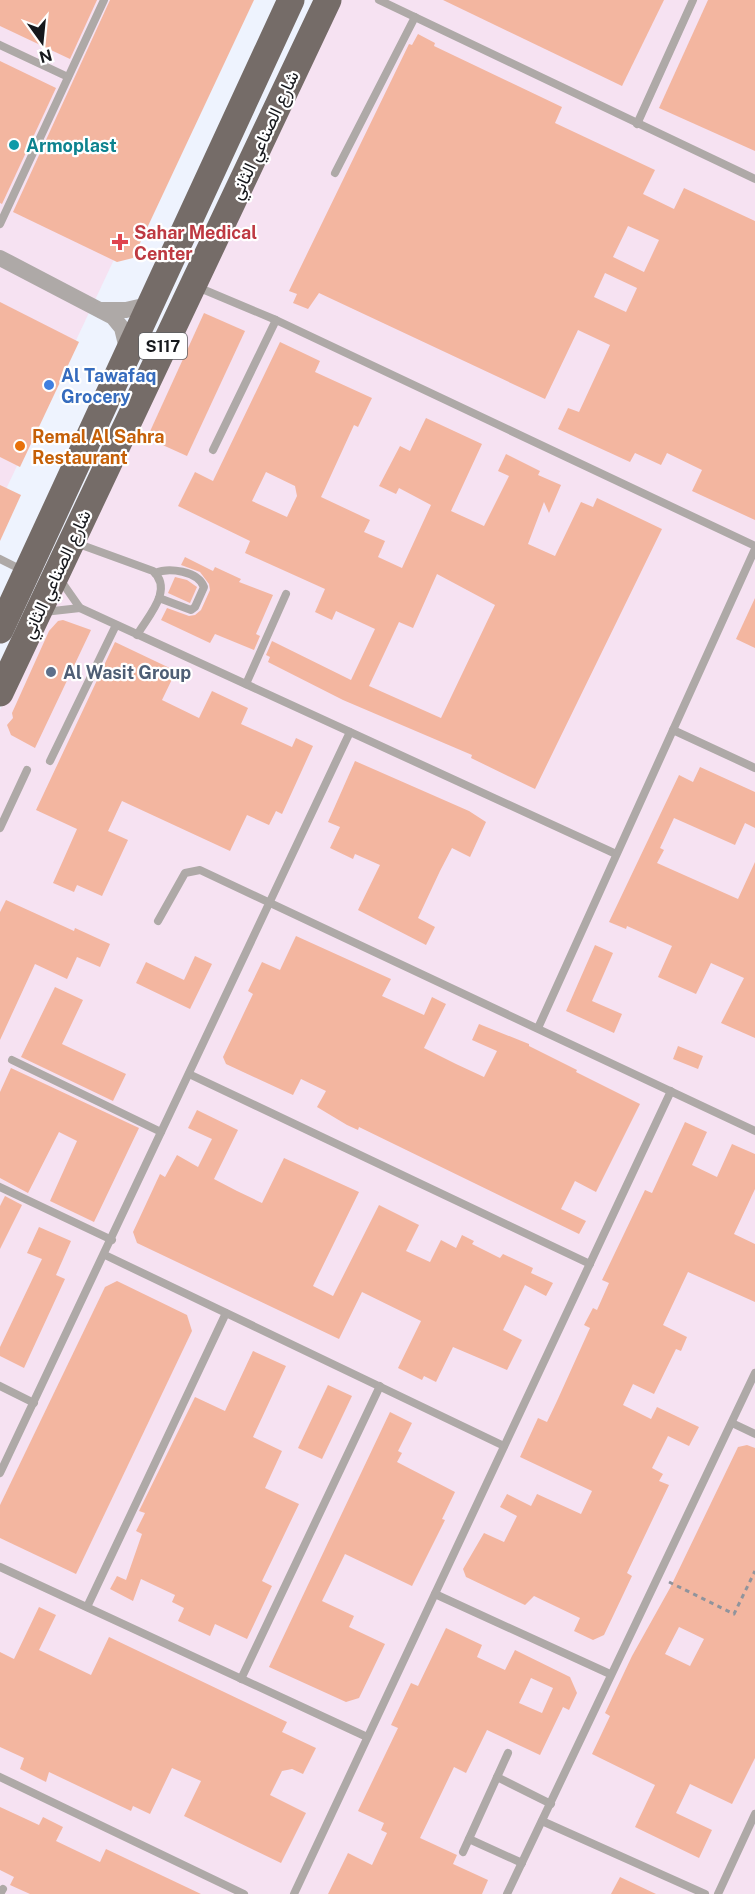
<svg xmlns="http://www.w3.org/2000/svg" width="755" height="1894" font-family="'Public Sans',Vazirmatn,sans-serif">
	<rect width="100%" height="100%" fill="#eef3fe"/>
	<g fill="#f6e2f2">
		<path d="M0,0H236L0,502Z"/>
		<path d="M334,0H755V1894H0V710Z"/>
	</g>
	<g fill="#f3b6a0" fill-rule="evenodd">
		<path d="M0,0H97L70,59L0,26Z"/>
		<path d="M110,0H254L133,258L117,262L13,212Z"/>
		<path d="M443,0H664L622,86Z"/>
		<path d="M708,0H755V151L659,108Z"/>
		<path d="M418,34L435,43L434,46L562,107L555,123L655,170L643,194L674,209L684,188L755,221V520L692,491L702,470L667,453L661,465L635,453L630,462L558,429L568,408L579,412L610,345L578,330L545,399L319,293L308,309L293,303L297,294L289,291L409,44L412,45ZM628,226L659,240L644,272L613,257ZM605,273L637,288L626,312L594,297Z"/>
		<path d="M0,61L56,88L2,204L0,203Z"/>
		<path d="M0,302L79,342L20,467L0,457Z"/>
		<path d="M204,313L245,331L187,456L147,438Z"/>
		<path d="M280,342L320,361L315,372L372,398L358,427L354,425L321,497L370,520L364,532L385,541L378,557L402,568L431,505L399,488L396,494L379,486L400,446L410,451L426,418L482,444L451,511L484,526L509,476L498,471L506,454L540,471L538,475L561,485L549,513L544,502L528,544L555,556L581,502L593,507L597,498L662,529L535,789L471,758L472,755L343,700L268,662L270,657L266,655L272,641L351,680L375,629L336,611L332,620L315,612L325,589L245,553L250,541L178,506L195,472L213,481ZM266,472L295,486L297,496L287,517L252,501ZM437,574L495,605L441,718L369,686L399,622L413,628Z"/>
		<path d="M0,485L21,495L0,541Z"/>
		<path d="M185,557L213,571L215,567L241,579L239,582L273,595L256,634L260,636L254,650L215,634L210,643L161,620L167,608L189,616L195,615L201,610L210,590L209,584L200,572L181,565Z"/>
		<path d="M175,577L187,580L197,587L190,603L168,593Z"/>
		<path d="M755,598V648L736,639Z"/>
		<path d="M63,620L91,630L35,748L11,735L7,725L13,718L12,713L49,631L58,621Z"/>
		<path d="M115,642L176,671L162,700L199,718L212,691L248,708L241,724L292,747L296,738L313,746L282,814L276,811L269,825L247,815L230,851L122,801L108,831L128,840L102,896L77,885L74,892L53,883L77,829L36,810Z"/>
		<path d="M355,761L469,811L486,822L470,857L452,848L440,871L418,918L435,927L426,945L358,910L380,865L355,854L353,859L330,848L340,827L328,822Z"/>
		<path d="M700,767L755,792V828L745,823L735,845L674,818L660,848L664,850L657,863L738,899L755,862V1038L721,1023L744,978L711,963L696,994L658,977L672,946L627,926L626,929L609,922L679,775L693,782Z"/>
		<path d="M6,900L74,931L75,928L110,944L100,967L77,957L67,979L35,964L0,1040V912Z"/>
		<path d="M296,936L391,979L382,996L424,1015L432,997L446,1004L424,1048L456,1064L484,1077L497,1051L472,1040L479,1024L529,1044V1046L577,1070L576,1072L640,1104L596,1192L575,1181L561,1209L586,1221L579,1234L359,1127L358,1130L347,1125L317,1107L326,1091L301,1079L293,1095L226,1064L223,1057L253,994L248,991L262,962L280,970Z"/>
		<path d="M595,945L613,953L592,1001L622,1014L614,1033L566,1011Z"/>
		<path d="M195,956L212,964L190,1009L136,983L146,962L184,980Z"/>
		<path d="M55,987L83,1000L62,1044L126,1074L113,1101L21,1057Z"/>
		<path d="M678,1046L703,1056L698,1069L673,1059Z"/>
		<path d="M11,1068L139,1128L94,1222L50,1201L77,1141L59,1132L28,1193L0,1178V1092Z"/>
		<path d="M197,1110L238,1130L214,1179L237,1191L262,1203L284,1158L359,1192L313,1286L333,1296L379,1205L419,1225L406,1251L430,1262L441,1240L456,1248L462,1235L474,1241L472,1244L500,1258L503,1254L533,1268L531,1273L553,1283L546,1296L525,1285L503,1330L522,1340L507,1370L453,1347L436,1382L424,1376L422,1380L398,1368L421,1321L362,1292L339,1339L137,1243L133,1232L160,1174L165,1177L177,1155L198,1167L212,1139L188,1128Z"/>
		<path d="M685,1122L707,1132L692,1165L717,1177L732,1144L755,1154V1189L734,1234L755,1244V1302L688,1272L663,1325L687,1337L681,1351L676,1349L654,1394L633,1384L623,1405L651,1419L657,1407L699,1427L689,1446L668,1436L652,1468L663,1474L659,1481L669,1485L627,1573L632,1576L604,1635L593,1640L574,1631L580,1618L534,1596L525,1605L466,1577L463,1569L484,1533L504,1542L517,1516L500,1507L507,1494L531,1506L537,1494L581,1514L592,1491L520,1457L538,1418L547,1422L557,1401L590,1328L584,1325L593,1308L597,1310L609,1283L602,1280L645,1190L652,1193Z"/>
		<path d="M5,1196L22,1205L0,1249V1206Z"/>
		<path d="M39,1227L71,1241L56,1275L65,1279L24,1368L0,1356V1347L42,1259L27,1253Z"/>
		<path d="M117,1281L187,1315L192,1331L76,1574L0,1538V1505L105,1287Z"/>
		<path d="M253,1351L286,1366L253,1437L282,1451L265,1488L299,1504L262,1581L272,1586L247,1639L215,1624L210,1636L178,1621L184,1608L172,1602L175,1595L141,1579L133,1601L110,1589L117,1576L126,1580L142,1534L136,1531L145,1513L139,1511L195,1397L225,1411Z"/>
		<path d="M328,1385L352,1396L322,1459L298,1448Z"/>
		<path d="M390,1412L412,1423L398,1451L402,1453L397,1462L455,1492L442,1519L445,1520L412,1586L345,1554L322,1601L354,1616L349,1627L385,1644L359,1698L346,1702L269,1667Z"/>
		<path d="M747,1445L755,1448V1758L732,1804L690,1784L676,1813L712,1830L699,1858L635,1827L655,1785L592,1754L610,1716L605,1713L632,1656L670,1588L738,1447ZM679,1627L704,1639L690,1666L665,1654Z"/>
		<path d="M39,1607L56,1615L39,1650L91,1675L109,1637L287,1722L282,1732L316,1748L303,1774L292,1769L282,1771L270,1795L306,1813L281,1863L184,1816L201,1781L172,1768L150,1814L133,1806L131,1811L49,1772L46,1782L20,1769L24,1758L0,1747V1652L14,1659Z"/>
		<path d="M446,1628L482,1645L477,1657L505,1670L515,1650L570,1677L577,1693L569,1710L563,1707L540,1755L487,1730L466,1773L454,1767L420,1838L457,1855L453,1864L488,1880L482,1894H328L348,1853L372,1865L387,1833L381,1830L384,1823L358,1811L398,1728L391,1725L411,1683L418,1686ZM531,1678L553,1688L542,1713L519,1703Z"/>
		<path d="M0,1807L39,1825L43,1817L63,1827L56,1841L100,1862L106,1849L201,1894H30L10,1885L14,1877L0,1870Z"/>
		<path d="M620,1877L656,1894H611Z"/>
	</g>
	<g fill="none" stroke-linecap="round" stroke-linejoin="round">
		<path stroke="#90949c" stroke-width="3" stroke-dasharray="4.5 4.5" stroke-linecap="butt" d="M669,1582L734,1614L755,1571"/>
		<g stroke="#aea9a7" stroke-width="8">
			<path d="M379,0L755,179"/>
			<path d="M0,45L68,77"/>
			<path d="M637,124L693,0"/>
			<path d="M335,173L415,17"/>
			<path d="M0,224L104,0"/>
			<path d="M195,286L276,320L755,546"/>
			<path d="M213,450L276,320"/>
			<path d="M76,543L153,571C174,590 148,616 137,635"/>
			<path d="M0,559L24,571"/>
			<path d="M155,573C169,567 198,571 204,587L195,607L191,610L159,598"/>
			<path d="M59,578L80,608L616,854"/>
			<path d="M44,612L80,608"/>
			<path d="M246,684L286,594"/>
			<path d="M673,730L755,768"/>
			<path d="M50,761L116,625"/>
			<path d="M0,828L27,770"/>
			<path d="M158,921L185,873L200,870L755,1131"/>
			<path d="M538,1028L755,549"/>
			<path d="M12,1060L161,1132"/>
			<path d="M189,1074L590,1264"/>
			<path d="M0,1187L112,1240"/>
			<path d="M105,1255L504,1446"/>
			<path d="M0,1386L34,1403"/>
			<path d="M732,1423L755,1434"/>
			<path d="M0,1473L350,732"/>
			<path d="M0,1567L367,1737"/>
			<path d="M435,1594L610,1674"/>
			<path d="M87,1607L226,1313"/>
			<path d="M241,1679L380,1386"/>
			<path d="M0,1777L244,1894"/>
			<path d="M497,1777L551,1804"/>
			<path d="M542,1821L705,1894"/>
			<path d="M469,1839L522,1863"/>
			<path d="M463,1852L508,1753"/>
			<path d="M0,1894L3,1889"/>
			<path d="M294,1894L671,1091"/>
			<path d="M507,1894L755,1373"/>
			<path d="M718,1894L755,1814"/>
		</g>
		<g stroke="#aea9a7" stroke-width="16">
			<path d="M0,258L113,317L122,328L128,353"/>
			<path d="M101,310H126L152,304"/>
		</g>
		<g stroke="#756c68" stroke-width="27">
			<path d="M0,630L291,0"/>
			<path d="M0,693L328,0"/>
		</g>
	</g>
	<circle fill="#0f9aa8" stroke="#fff" stroke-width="2" cx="14" cy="145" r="6"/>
	<path fill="#e0444e" stroke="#fff" stroke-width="2" d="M117 233h6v6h6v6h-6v6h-6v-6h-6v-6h6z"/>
	<circle fill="#3f7fe0" stroke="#fff" stroke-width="2" cx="49" cy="385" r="6"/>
	<circle fill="#e8710a" stroke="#fff" stroke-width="2" cx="20" cy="446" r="6"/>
	<circle fill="#5c6f8a" stroke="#fff" stroke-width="2" cx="51" cy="672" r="6"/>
	<g text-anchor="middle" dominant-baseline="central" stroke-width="4.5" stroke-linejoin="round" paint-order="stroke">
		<rect fill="#fff" stroke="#5c5d60" stroke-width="1.5" x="139" y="333" width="48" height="26" rx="4.5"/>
		<g font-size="16" font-weight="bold" fill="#16181c">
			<text x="163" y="346">S117</text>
		</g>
		<g font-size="18" fill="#16181c" stroke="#fff">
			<text transform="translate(264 135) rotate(-65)">شارع الصناعي الثاني</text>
			<text transform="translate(56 574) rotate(-65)">شارع الصناعي الثاني</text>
		</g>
		<g font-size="18" font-weight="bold" fill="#0d838f" stroke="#fff" text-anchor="start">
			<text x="26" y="145">Armoplast</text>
		</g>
		<g font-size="18" font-weight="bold" fill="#be3a42" stroke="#fff" text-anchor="start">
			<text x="134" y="232">Sahar Medical<tspan x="134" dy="21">Center</tspan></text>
		</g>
		<g font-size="18" font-weight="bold" fill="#366cbe" stroke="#fff" text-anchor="start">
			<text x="61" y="375">Al Tawafaq<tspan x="61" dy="21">Grocery</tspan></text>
		</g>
		<g font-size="18" font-weight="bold" fill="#c56008" stroke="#fff" text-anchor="start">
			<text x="32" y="436">Remal Al Sahra<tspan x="32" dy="21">Restaurant</tspan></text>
		</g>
		<g font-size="18" font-weight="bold" fill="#4e5e75" stroke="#fff" text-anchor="start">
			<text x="63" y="672">Al Wasit Group</text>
		</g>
	</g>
	<g transform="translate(42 42) rotate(165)" stroke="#ffffff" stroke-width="4.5" paint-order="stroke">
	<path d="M0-4.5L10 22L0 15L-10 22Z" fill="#16181c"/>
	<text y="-9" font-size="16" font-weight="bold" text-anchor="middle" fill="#16181c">N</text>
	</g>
</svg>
